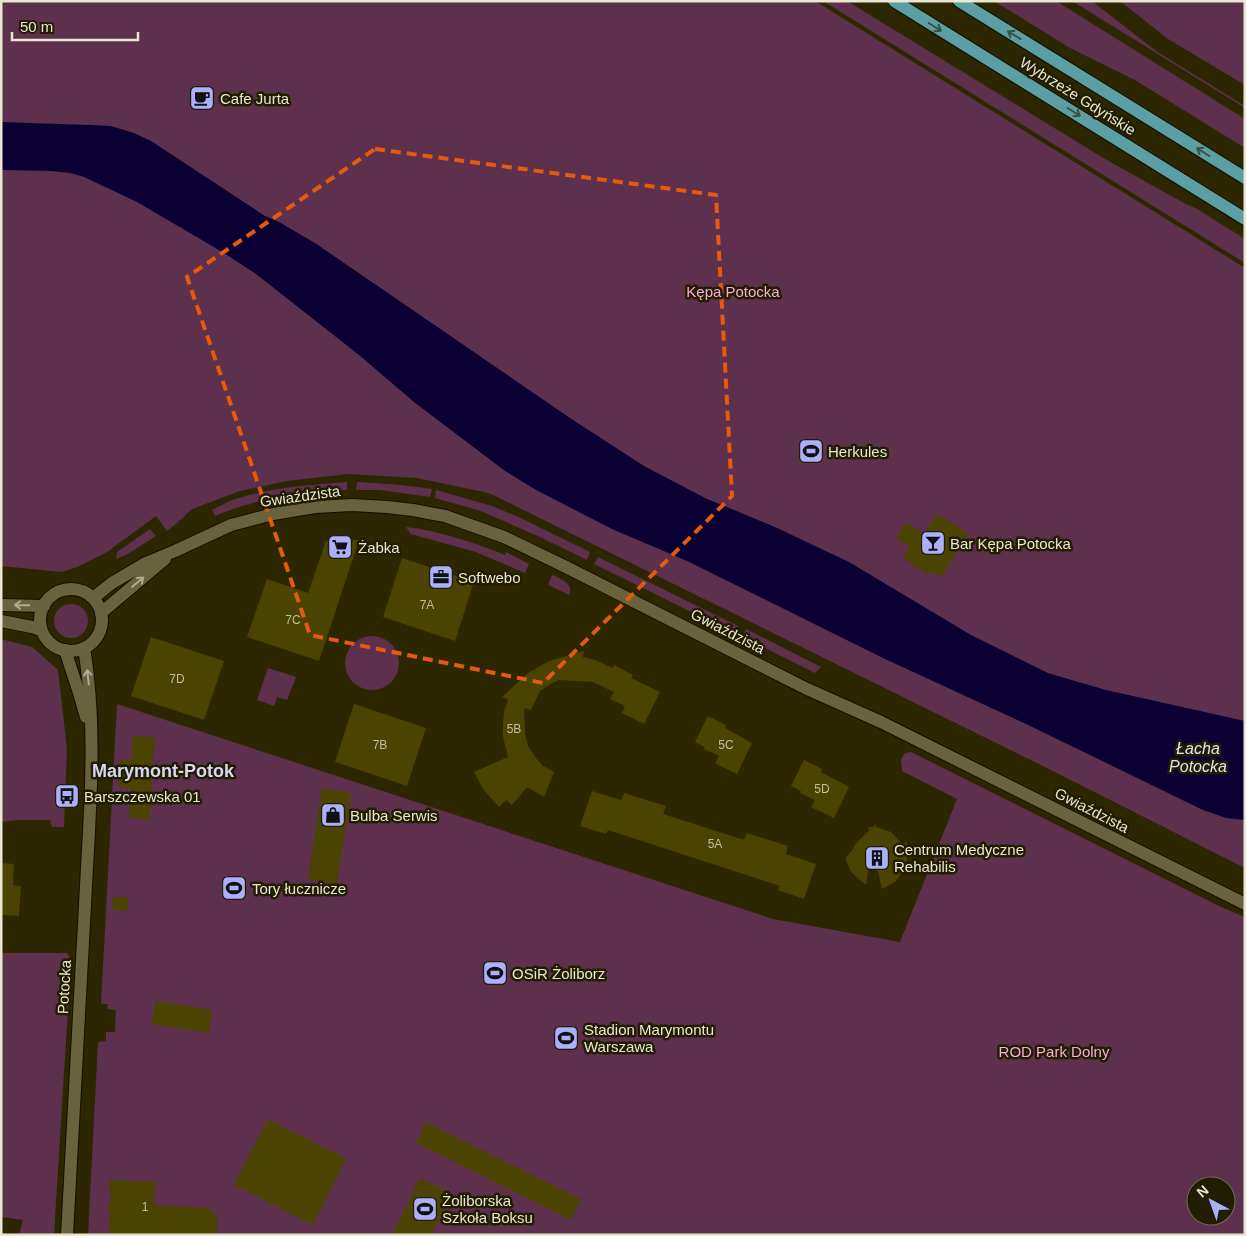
<svg xmlns="http://www.w3.org/2000/svg" width="1246" height="1236" font-family="Arial,sans-serif">
	<rect width="100%" height="100%" fill="#2c2700"/>
	<g fill="#5d314e" fill-rule="evenodd">
		<path d="M1,1H815L1245,268V868L1041,765L489,493L417,478L348,474L287,481L240,491L192,509L177,523L167,531L156,516L107,552L77,567L62,572L1,566Z"/>
		<path d="M823,1H847L1105,159L1182,202L1197,209L1245,239V263Z"/>
		<path d="M994,1H1056L1245,119V148L1135,80L1070,48Z"/>
		<path d="M1072,1H1092L1156,51L1245,106V108Z"/>
		<path d="M1120,1H1245V85L1168,39Z"/>
		<path d="M347,482V490C302,493 256,498 215,516L212,510C218,507 224,504 230,501C265,488 309,485 347,482Z"/>
		<path d="M357,482L402,485L432,489L430,497L380,490H356Z"/>
		<path d="M436,490L492,506L521,518L590,552L587,560L542,538L481,511L435,498Z"/>
		<path d="M406,527C440,531 473,542 505,555L506,552L529,564L525,573L476,552L411,534Z"/>
		<path d="M150,529L156,536L126,555L116,559L117,552Z"/>
		<path d="M598,557L738,626L734,633L594,564Z"/>
		<path d="M552,575C561,579 574,583 569,595L548,585Z"/>
		<circle cx="71" cy="621" r="17"/>
		<path d="M746,629L821,667L815,673L742,636Z"/>
		<circle cx="372" cy="663" r="27"/>
		<path d="M1,639L32,647L58,670L67,749L64,827H52L50,820H17L1,822Z"/>
		<path d="M268,668L296,677L287,700L277,697L274,706L257,700Z"/>
		<path d="M117,704L773,919L900,942L957,799L902,771L901,759L905,753L911,752L1221,907L1245,917V1235H88L98,1042L106,1041V1032H115L116,1010L107,1009L108,1004H101ZM1196,1186H1226V1216H1196Z"/>
		<path d="M1,953H67L71,959L54,1235H19L23,1220L1,1217Z"/>
	</g>
	<path fill="#0b0033" d="M1,122L90,125L111,126L134,133L151,141L265,216L279,222L315,243L570,418L644,466L705,498L775,527L849,562L971,635L1048,673L1106,690L1245,721V820L1226,818L1203,810L1026,724L885,659L687,561L612,529L536,490L505,471L414,402L359,355L256,274L224,253L137,202L84,177L70,173L51,171L1,170Z"/>
	<g fill="#4b4301">
		<circle cx="202" cy="98" r="11"/>
		<path d="M937,514L969,534L941,577L932,572L929,575L903,558L910,547L896,538L906,523L924,534Z"/>
		<path d="M359,540L319,661L247,637L267,579L308,593L326,541Z"/>
		<path d="M402,558L474,582L455,641L383,617Z"/>
		<path d="M151,637L224,661L204,720L131,696Z"/>
		<path d="M584,651L583,657L595,660L613,668L614,665L633,675L631,678L660,692L644,724L622,713L625,706L610,699L614,692L593,682L560,680L554,682L540,691L531,710L524,708L525,734L528,746L536,758L543,766L554,772L544,797L527,787L512,805L506,800L499,807L483,789L474,772L508,757L503,737V724L504,712L508,700L502,697L528,673L549,661Z"/>
		<path d="M354,704L426,728L407,786L335,762Z"/>
		<path d="M708,716L726,725L725,728L752,743L737,774L715,763L719,756L704,749L705,747L695,742Z"/>
		<path d="M133,736L155,737L154,754L153,753L150,819L129,818L130,788L118,787L120,759L131,760Z"/>
		<path d="M804,760L822,769L821,772L849,787L834,818L811,807L815,800L800,793L801,791L791,786Z"/>
		<path d="M322,788L351,793L337,884L308,879Z"/>
		<path d="M592,791L621,800L624,793L666,806L663,814L679,819L744,840L747,833L788,846L786,854L816,864L804,899L778,890L780,886L608,830L606,834L580,826Z"/>
		<path d="M876,824V827L891,832L902,844L907,842V860L904,870L895,882L882,889L872,847L866,885L852,873L846,861V857L851,852L857,842L869,831L868,827H873Z"/>
		<path d="M1,863L14,864L13,885L21,886L19,916L1,915Z"/>
		<path d="M113,897H128V911L113,910Z"/>
		<path d="M155,1001L212,1010L209,1033L152,1024Z"/>
		<path d="M268,1119L346,1158L313,1225L234,1185Z"/>
		<path d="M426,1122L581,1199L571,1220L416,1143Z"/>
		<path d="M420,1178L451,1193L431,1235H392Z"/>
		<path d="M109,1180L156,1182L154,1205L210,1208L218,1218L217,1235H109L110,1212H107L111,1199Z"/>
	</g>
	<g fill="none" stroke-linecap="round" stroke-linejoin="round">
		<defs>
			<g id="minor">
				<circle cx="71" cy="620" r="31"/>
				<path d="M93,598L112,583L146,563L175,551L231,525L273,514L315,507L352,505L387,507L413,510L445,516L504,537L566,567L805,688L881,722L1245,904"/>
				<path d="M1,605L44,606"/>
				<path d="M101,613L165,559"/>
				<path d="M1,621L32,627L41,630"/>
				<path d="M65,650L80,696L86,717"/>
				<path d="M67,1235C73,1125 79,1015 85,905C89,821 98,732 84,648"/>
			</g>
			<g id="major">
				<path d="M894,1L1245,219"/>
				<path d="M959,1L1245,178"/>
			</g>
		</defs>
		<use href="#minor" stroke="#130f00" stroke-width="14"/>
		<use href="#major" stroke="#130f00" stroke-width="14"/>
		<use href="#minor" stroke="#68633c" stroke-width="12"/>
		<use href="#major" stroke="#5b9ea3" stroke-width="12"/>
	</g>
	<defs><path id="oneway-shaft" d="M-6 0H5M1.5-3L5.5 0L1.5 3" fill="none" stroke-width="1.6" stroke-linecap="round" stroke-linejoin="round" transform="scale(1.25)"/></defs>
	<g stroke="#385142">
		<use href="#oneway-shaft" transform="translate(935 27) rotate(32)"/>
		<use href="#oneway-shaft" transform="translate(1014 35) rotate(-149)"/>
		<use href="#oneway-shaft" transform="translate(1074 112) rotate(32)"/>
		<use href="#oneway-shaft" transform="translate(1203 152) rotate(-148)"/>
	</g>
	<g stroke="#afab8e">
		<use href="#oneway-shaft" transform="translate(138 582) rotate(-40)"/>
		<use href="#oneway-shaft" transform="translate(22 605) rotate(-179)"/>
		<use href="#oneway-shaft" transform="translate(88 677) rotate(-96)"/>
	</g>
	<path fill="none" stroke="#e8590c" stroke-width="4" stroke-dasharray="10 6" stroke-linejoin="round" d="M375,149L716,195L732,496L543,683L310,635L187,277Z"/>
	<defs>
		<symbol id="cafe-square" viewBox="-11 -11 22 22"><rect x="-9" y="-9" width="18" height="18" rx="4" fill="#acaffb" stroke="#211d01"/><path d="M-5.5-4.5H6V0H3Q3 3.5 0 3.5H-2.5Q-5.5 3.5-5.5 0ZM3-3.2v2h1.7v-2ZM-6 4.5H4V6H-6Z" fill="#111"/></symbol>
		<symbol id="stadium-square" viewBox="-11 -11 22 22"><rect x="-9" y="-9" width="18" height="18" rx="4" fill="#acaffb" stroke="#211d01"/><path d="M0-5a6.5 5 0 1 0 0 10a6.5 5 0 1 0 0-10ZM-3.5-1.8h7v3.6h-7Z" fill="#111"/></symbol>
		<symbol id="bar-square" viewBox="-11 -11 22 22"><rect x="-9" y="-9" width="18" height="18" rx="4" fill="#acaffb" stroke="#211d01"/><path d="M-6-5H6L.8 .8V4.5H3.5V6h-7V4.5H-.8V.8Z" fill="#111"/></symbol>
		<symbol id="supermarket-square" viewBox="-11 -11 22 22"><rect x="-9" y="-9" width="18" height="18" rx="4" fill="#acaffb" stroke="#211d01"/><path d="M-6-5.5h2.5l.6 2H6L4.5 2H-2.5L-4.4-4H-6ZM-1.5 3.2a1.3 1.3 0 1 0 .1 0ZM3 3.2a1.3 1.3 0 1 0 .1 0Z" fill="#111"/></symbol>
		<symbol id="office-square" viewBox="-11 -11 22 22"><rect x="-9" y="-9" width="18" height="18" rx="4" fill="#acaffb" stroke="#211d01"/><path d="M-6-3h4V-5.5h4V-3h4V5H-6ZM-1-4.5V-3h2v-1.5ZM-6 0V1H6V0Z" fill="#111"/></symbol>
		<symbol id="bus-square" viewBox="-11 -11 22 22"><rect x="-9" y="-9" width="18" height="18" rx="4" fill="#acaffb" stroke="#211d01"/><path d="M-5-6H5V4H4V6H2V4H-2V6H-4V4H-5ZM-3.5-4V0h7V-4ZM-3.5 1.2v1.5H-2V1.2ZM2 1.2v1.5H3.5V1.2Z" fill="#111"/></symbol>
		<symbol id="shop-square" viewBox="-11 -11 22 22"><rect x="-9" y="-9" width="18" height="18" rx="4" fill="#acaffb" stroke="#211d01"/><path d="M-5-2.5h2.3a2.7 3.5 0 0 1 5.4 0H5L5.5 6h-11ZM-1.5-2.5h3a1.5 2.3 0 0 0-3 0Z" fill="#111"/></symbol>
		<symbol id="building-square" viewBox="-11 -11 22 22"><rect x="-9" y="-9" width="18" height="18" rx="4" fill="#acaffb" stroke="#211d01"/><path d="M-4-6H4V6H1V3H-1V6H-4ZM-2.5-4.3h1.7v1.8h-1.7ZM.8-4.3h1.7v1.8H.8ZM-2.5-1h1.7V.8h-1.7ZM.8-1h1.7V.8H.8Z" fill="#111"/></symbol>
	</defs>
	<g fill-rule="evenodd">
		<use href="#cafe-square" x="188" y="84" width="28" height="28"/>
		<use href="#stadium-square" x="797" y="437" width="28" height="28"/>
		<use href="#bar-square" x="919" y="529" width="28" height="28"/>
		<use href="#supermarket-square" x="326" y="533" width="28" height="28"/>
		<use href="#office-square" x="427" y="563" width="28" height="28"/>
		<use href="#bus-square" x="53" y="782" width="28" height="28"/>
		<use href="#shop-square" x="319" y="801" width="28" height="28"/>
		<use href="#building-square" x="863" y="844" width="28" height="28"/>
		<use href="#stadium-square" x="220" y="874" width="28" height="28"/>
		<use href="#stadium-square" x="481" y="959" width="28" height="28"/>
		<use href="#stadium-square" x="552" y="1024" width="28" height="28"/>
		<use href="#stadium-square" x="411" y="1195" width="28" height="28"/>
	</g>
	<g text-anchor="middle" dominant-baseline="central" stroke-width="5" stroke-linejoin="round" paint-order="stroke">
		<g font-size="12" fill="#c2bd9d">
			<text x="427" y="605">7A</text>
			<text x="293" y="620">7C</text>
			<text x="177" y="679">7D</text>
			<text x="514" y="729">5B</text>
			<text x="380" y="745">7B</text>
			<text x="726" y="745">5C</text>
			<text x="822" y="789">5D</text>
			<text x="715" y="844">5A</text>
			<text x="145" y="1207">1</text>
		</g>
		<g font-size="15" fill="#e9e6d1" stroke="#211d01">
			<text transform="translate(1078 96) rotate(32)">Wybrzeże Gdyńskie</text>
			<text transform="translate(300 496) rotate(-8)">Gwiaździsta</text>
			<text transform="translate(728 631) rotate(27)">Gwiaździsta</text>
			<text transform="translate(1092 810) rotate(27)">Gwiaździsta</text>
			<text transform="translate(64 987) rotate(-87)">Potocka</text>
		</g>
		<g font-size="15" fill="#e9e6d1" stroke="#211d01" text-anchor="start">
			<text x="220" y="98">Cafe Jurta</text>
			<text x="828" y="451">Herkules</text>
			<text x="950" y="543">Bar Kępa Potocka</text>
			<text x="358" y="547">Żabka</text>
			<text x="458" y="577">Softwebo</text>
			<text x="84" y="796">Barszczewska 01</text>
			<text x="350" y="815">Bulba Serwis</text>
			<text x="894" y="849">Centrum Medyczne<tspan x="894" dy="17">Rehabilis</tspan></text>
			<text x="252" y="888">Tory łucznicze</text>
			<text x="512" y="973">OSiR Żoliborz</text>
			<text x="584" y="1029">Stadion Marymontu<tspan x="584" dy="17">Warszawa</tspan></text>
			<text x="442" y="1200">Żoliborska<tspan x="442" dy="17">Szkoła Boksu</tspan></text>
		</g>
		<g font-size="15" fill="#f6adda" stroke="#211d01">
			<text x="733" y="291">Kępa Potocka</text>
			<text x="1054" y="1051">ROD Park Dolny</text>
		</g>
		<g font-size="16" font-style="italic" fill="#dfe1f4" stroke="#211d01">
			<text x="1198" y="748">Łacha<tspan x="1198" dy="18">Potocka</tspan></text>
		</g>
		<g font-size="18" font-weight="bold" fill="#d6d8f6" stroke="#211d01">
			<text x="163" y="771">Marymont-Potok</text>
		</g>
	</g>
	<rect width="1246" height="1236" fill="none" stroke="#e9e6d1" stroke-width="5"/>
	<g transform="translate(1211 1201) rotate(319)"><circle r="24" fill="#211d01" stroke="#716d54"/>
	<path d="M0-4L9 19L0 12L-9 19Z" fill="#acaffb"/>
	<text y="-8" font-size="14" font-weight="bold" text-anchor="middle" fill="#e9e6d1">N</text>
	</g>
	<path d="M12 32v8h126v-8" fill="none" stroke="#e9e6d1" stroke-width="2.5"/>
	<text x="20" y="32" font-size="15" fill="#e9e6d1" stroke="#211d01" stroke-width="4" paint-order="stroke">50 m</text>
</svg>
